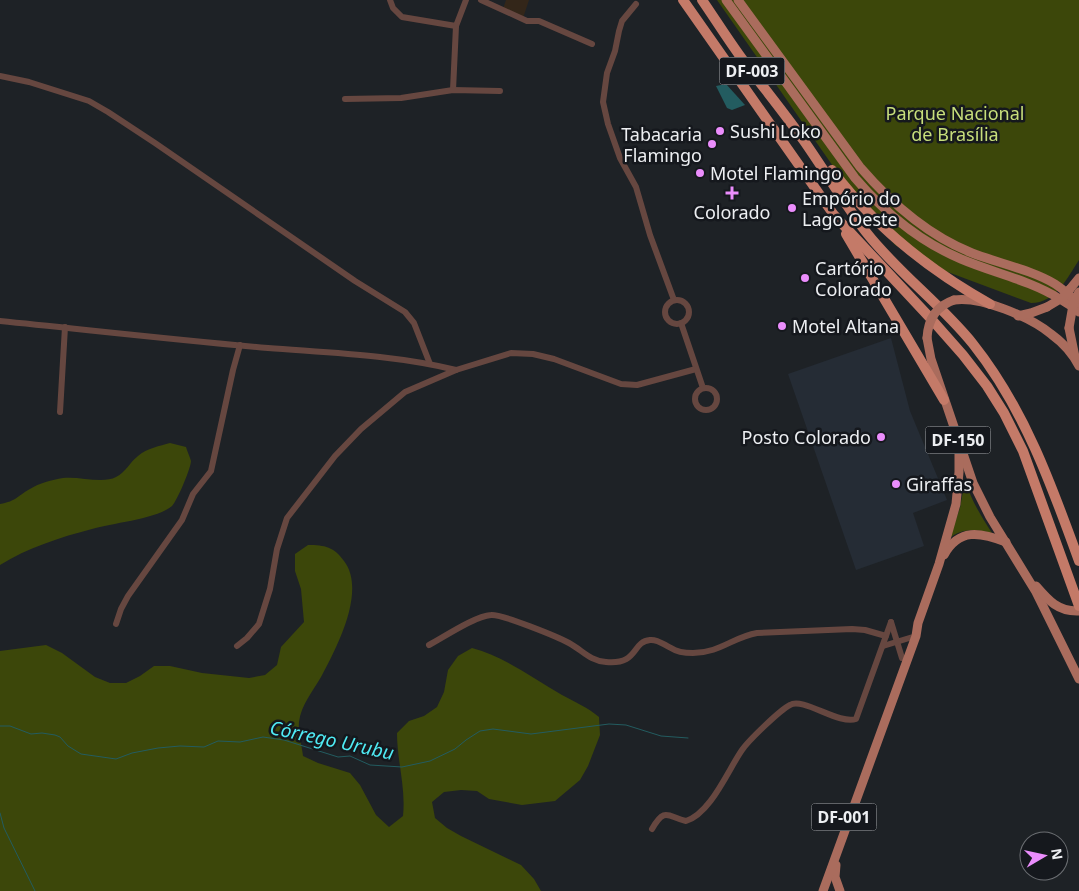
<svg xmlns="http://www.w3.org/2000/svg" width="1079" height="891" font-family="'Noto Sans',sans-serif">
	<rect width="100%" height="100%" fill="#1e2226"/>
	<path fill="#252c35" d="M891,338L910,411L947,500L913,513L924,546L856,570L788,374Z"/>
	<path fill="#332619" d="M506,0H529L523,18L503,9Z"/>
	<g fill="#3c470a">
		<path d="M717,0H1079V260C1067,278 1056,303 1031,303L929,265L895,245L858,202Z"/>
		<path d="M170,443L186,447C187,451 190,457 191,461C191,468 177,501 172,506C157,519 112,523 92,529C61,537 27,548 0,565V504C17,501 17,496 30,489C39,483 52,480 63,478C79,476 103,484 116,477C126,472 130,462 138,456C147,448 160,446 170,443Z"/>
		<path d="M965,480C971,500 981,516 992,533C978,529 959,528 949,539L960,508Z"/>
		<path d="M308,545C325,545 334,547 344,561C367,591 336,649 321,677C313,691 301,705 299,722C298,732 302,746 303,756L318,763L350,773L360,785L376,815L389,827L403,816C406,788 397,761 397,733L409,721L424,716L437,707L444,692L448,670L458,656L472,648C505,657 533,678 562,695C575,702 587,707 599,717L600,735L588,766L580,780L555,801L522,805L489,799L477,791L461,790L444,792L432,802L435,818L447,828L461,836L521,865L534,879L541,891H0V651L46,645L62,653L95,677L110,683H126L140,676L154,666H170L202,673L249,678L265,675L277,665L281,647L304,622L301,589L295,571V554Z"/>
	</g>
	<path fill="#235c60" d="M726,84L745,105L732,110L727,108L716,86Z"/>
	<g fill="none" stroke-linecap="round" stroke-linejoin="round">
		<g stroke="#235c60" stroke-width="1">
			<path d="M0,726H10L31,734L42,733L55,735L60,737L68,746L81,754L116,759L132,753L158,748L180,746L204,747L218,741L240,742L263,737L284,740L338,757L350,756L370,765L402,767L430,761L455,749L466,740L480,731L493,729L531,734L609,724L626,725L661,736L688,738"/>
			<path d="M0,813L4,828L35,891"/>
		</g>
		<g stroke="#664740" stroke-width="6">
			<path d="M390,0L393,8L402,17L456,26"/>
			<path d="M481,0L527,21H539L592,44"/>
			<path d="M636,4L622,21L619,31L615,51L607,73L603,102L608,124L620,158L636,187L650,235L674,300"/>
			<path d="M0,76L29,82L89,101L108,112L155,143L355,281L405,312L414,323L430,364"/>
			<path d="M453,90L456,26L466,0"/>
			<path d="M345,99L401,98L453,90L500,91"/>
			<circle cx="677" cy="312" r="12"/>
			<path d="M0,321C89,330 178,340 268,348C331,353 394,355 456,370"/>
			<path d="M681,323L703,388"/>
			<circle cx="706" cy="399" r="11"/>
			<path d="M60,412L65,327"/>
			<path d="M891,622L902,658"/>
			<path d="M116,624L121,609L128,596L182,520L193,494L211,471L233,370L240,345"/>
			<path d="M429,645C444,637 475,616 491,615C502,614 558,637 569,643C582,650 590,661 606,662C639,665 631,642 650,640C658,639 664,645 671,648C677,652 685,653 693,653C720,653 733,637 757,633L852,629L865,630L886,636"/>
			<path d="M237,646L247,638L259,624L270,589L277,549L287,518L335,456L361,429L405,392L456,370L511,353L533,354L554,359L621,384L637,385L696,369"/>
			<path d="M883,646L916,636"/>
			<path d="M652,829C665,806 668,817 686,821C711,813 728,770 742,750C749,740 780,710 790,705C803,697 839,725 856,719L891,622"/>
		</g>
		<g stroke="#aa6c5d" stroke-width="9">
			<path d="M726,0L855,178C885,213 918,241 961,259C994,273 1029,280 1060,299C1066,303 1074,307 1079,312"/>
			<path d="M738,0L860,167C891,203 927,235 972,253C998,263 1032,270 1055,284C1063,289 1071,297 1079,303"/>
			<path d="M1070,289L1079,278"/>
			<path d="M954,300C981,296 1030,317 1051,334C1062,342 1073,354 1079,366"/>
			<path d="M1018,316L1031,313L1047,307"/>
			<path d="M1069,328L1075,357"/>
			<path d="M927,338L931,359L973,483L990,517L1036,592L1079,679"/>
			<path d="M944,555C959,528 980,532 1006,542"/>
			<path d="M1036,586C1048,600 1058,612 1079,611"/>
			<path d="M836,865L835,877L840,891"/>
			<path d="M823,891L916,636L918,623L939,564L956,504L959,472V441"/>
		</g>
		<g stroke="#c47a68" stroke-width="10">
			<path d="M683,0L834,215L933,321L963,355L987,386L1004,413L1023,451L1079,606"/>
			<path d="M702,0C715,19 727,38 740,56C761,85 784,112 804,141C825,171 844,203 866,232C898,273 941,304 973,344C1024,408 1052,486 1079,561"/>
			<path d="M832,170C874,226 929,270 990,304"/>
			<path d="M846,234L944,400"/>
		</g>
		<g stroke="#aa6c5d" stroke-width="9">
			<path d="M1047,307L1062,298L1070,289"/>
			<path d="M1069,328L1073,305L1079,292"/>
			<path d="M927,338C928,320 936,306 954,300"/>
		</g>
	</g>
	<g fill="#eb8dfc" stroke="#15181d" stroke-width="2">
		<circle cx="720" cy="131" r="5"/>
		<circle cx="712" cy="144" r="5"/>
		<circle cx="700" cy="173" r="5"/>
		<path d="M729.5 185.5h5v5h5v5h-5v5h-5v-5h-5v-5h5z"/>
		<circle cx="792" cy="208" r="5"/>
		<circle cx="805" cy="278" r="5"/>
		<circle cx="782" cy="326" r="5"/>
		<circle cx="881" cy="437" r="5"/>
		<circle cx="896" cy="484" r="5"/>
	</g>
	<g text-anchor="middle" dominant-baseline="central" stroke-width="5" stroke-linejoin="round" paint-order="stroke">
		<g fill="#15181d" stroke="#acaeb2" stroke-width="1">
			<rect x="719.5" y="57.5" width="65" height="27" rx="4"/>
			<rect x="925.5" y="426.5" width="65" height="27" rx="4"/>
			<rect x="811.5" y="803.5" width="65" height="27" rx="4"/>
		</g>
		<g font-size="16" font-weight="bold" fill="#edeff2">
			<text x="752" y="71">DF-003</text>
			<text x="958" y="440">DF-150</text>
			<text x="844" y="817">DF-001</text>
		</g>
		<g font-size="18" fill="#c7de7b" stroke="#15181d">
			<text x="955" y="113">Parque Nacional<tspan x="955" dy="21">de Brasília</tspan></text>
		</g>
		<g font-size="18" fill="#edeff2" stroke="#15181d" text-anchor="start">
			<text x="730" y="131">Sushi Loko</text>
			<text x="702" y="134" text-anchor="end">Tabacaria<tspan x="702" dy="21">Flamingo</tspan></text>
			<text x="710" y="173">Motel Flamingo</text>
			<text x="802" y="198">Empório do<tspan x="802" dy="21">Lago Oeste</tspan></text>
			<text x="732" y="212" text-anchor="middle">Colorado</text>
			<text x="815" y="268">Cartório<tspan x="815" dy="21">Colorado</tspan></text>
			<text x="792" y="326">Motel Altana</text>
			<text x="871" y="437" text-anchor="end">Posto Colorado</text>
			<text x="906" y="484">Giraffas</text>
		</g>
		<g font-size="19" font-style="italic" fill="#4febf4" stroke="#15181d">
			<text transform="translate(332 740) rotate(12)">Córrego Urubu</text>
		</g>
	</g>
	<g transform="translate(1044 856) rotate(81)"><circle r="24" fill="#15181d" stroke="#6b6e72"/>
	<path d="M0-4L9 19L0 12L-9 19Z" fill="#eb8dfc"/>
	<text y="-8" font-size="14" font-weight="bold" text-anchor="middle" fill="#edeff2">N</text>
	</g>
</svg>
